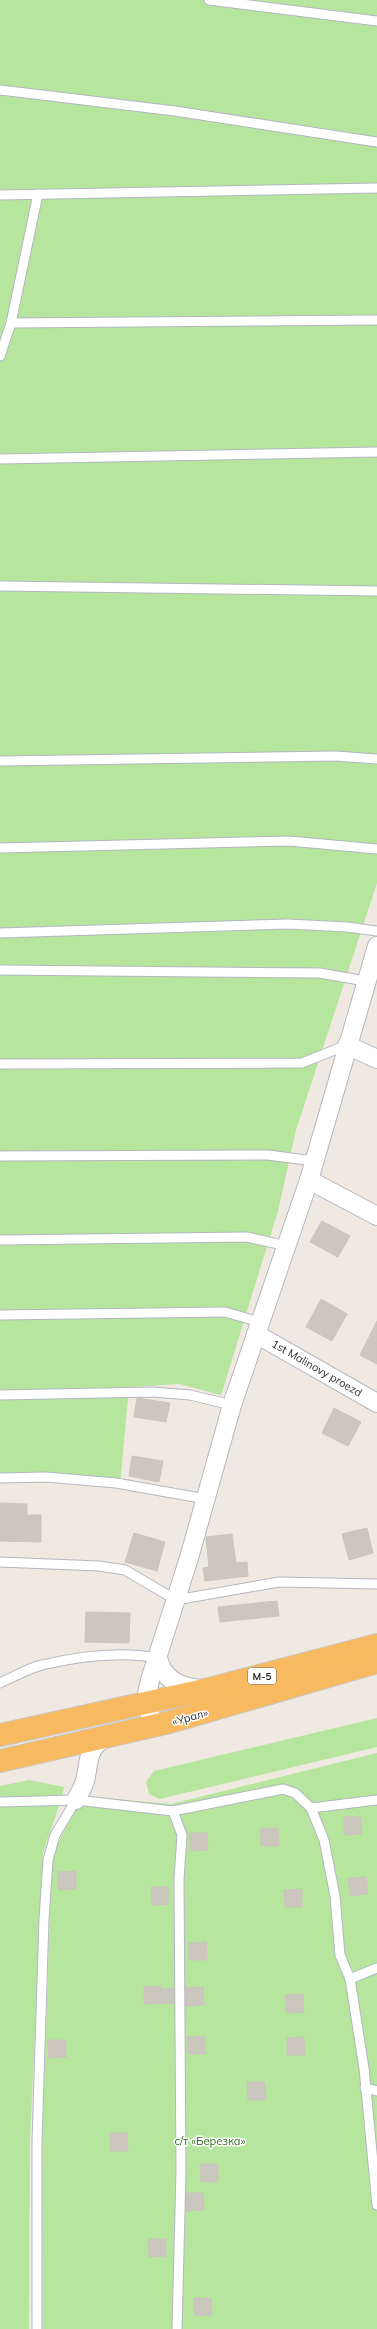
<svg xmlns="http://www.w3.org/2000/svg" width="377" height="2329" font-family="Mulish,sans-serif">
	<rect width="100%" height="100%" fill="#efe9e1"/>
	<g fill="#b6e59e">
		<path d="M0,0H377V883L296,1130L278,1211L221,1395L179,1384L129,1387L120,1485L44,1482L0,1483Z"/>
		<path d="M377,1718V1747L160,1799L149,1794L146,1782L154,1771Z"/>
		<path d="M377,1753V2329H43L42,2141L52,1856L81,1796L171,1804Z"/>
		<path d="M29,1780L64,1787C60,1810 49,1831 43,1854L30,2141L29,2329H0V1786Z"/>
	</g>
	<g fill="#cbc7bf" stroke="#cbc5ba">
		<path d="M322,1221L350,1236L338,1257L310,1242Z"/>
		<path d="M321,1299L347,1314L332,1341L306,1327Z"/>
		<path d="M377,1321V1364L360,1355Z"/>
		<path d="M137,1398L170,1403L166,1422L134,1417Z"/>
		<path d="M334,1408L361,1422L348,1446L322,1433Z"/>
		<path d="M132,1456L163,1461L159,1482L129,1476Z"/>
		<path d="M0,1503L27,1504V1515H41V1542L0,1541Z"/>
		<path d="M367,1528L373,1553L349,1560L342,1534Z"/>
		<path d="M134,1533L165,1542L157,1571L125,1562Z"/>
		<path d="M232,1534L236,1563L247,1562L248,1576L205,1581L203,1568L209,1567L206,1537Z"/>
		<path d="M277,1601L279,1616L220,1622L218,1607Z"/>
		<path d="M86,1612L130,1613L129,1643L85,1642Z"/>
		<path d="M344,1817H361L362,1834L344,1835Z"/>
		<path d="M278,1828L279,1846H261L260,1829Z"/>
		<path d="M190,1833H207L208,1850L190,1851Z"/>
		<path d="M76,1871V1889L59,1890L58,1872Z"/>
		<path d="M366,1877L368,1894L350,1896L348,1878Z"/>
		<path d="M151,1887H169V1904L152,1905Z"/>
		<path d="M302,1889V1907H285L284,1890Z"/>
		<path d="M206,1942L207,1960H189V1943Z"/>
		<path d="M161,1986V1989L174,1988V2003L144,2004V1987Z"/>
		<path d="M203,1987L204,2005L186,2006V1988Z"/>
		<path d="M303,1994L304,2012L286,2013L285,1995Z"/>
		<path d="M204,2036L205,2054H188L187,2037Z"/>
		<path d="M304,2037L305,2055H287V2038Z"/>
		<path d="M48,2040H66V2057L49,2058Z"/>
		<path d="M247,2082H265L266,2100H248Z"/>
		<path d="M110,2133H127L128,2151H110Z"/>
		<path d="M200,2164H218V2182H201Z"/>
		<path d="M186,2193H203L204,2210L186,2211Z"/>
		<path d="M148,2239H166V2256L149,2257Z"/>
		<path d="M194,2298H211L212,2315L195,2316Z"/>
	</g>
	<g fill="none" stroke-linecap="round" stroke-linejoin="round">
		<defs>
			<g id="service">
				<path d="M209,0L377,21"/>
				<path d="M0,90L175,111L377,142"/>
				<path d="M0,195L377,188"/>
				<path d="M11,323L377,320"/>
				<path d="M0,356L11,323L38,194"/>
				<path d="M0,459L377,452"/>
				<path d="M0,586L377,591"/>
				<path d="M0,761L335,756L377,759"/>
				<path d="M0,848L289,841L377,849"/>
				<path d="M0,933L288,924L347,927L377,931"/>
				<path d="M0,970L320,973L365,981"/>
				<path d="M0,1064L302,1063L347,1045"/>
				<path d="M0,1156L268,1155L314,1161"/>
				<path d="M0,1240L247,1237L287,1246"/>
				<path d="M0,1315L225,1312L260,1322"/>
				<path d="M0,1395L153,1392L190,1395L232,1405"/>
				<path d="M0,1478L46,1477L116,1483L206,1499"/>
				<path d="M0,1562L99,1566L125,1570L176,1600L279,1582L377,1584"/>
				<path d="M0,1683C14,1677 28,1668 42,1665C79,1656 121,1651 158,1658"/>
				<path d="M0,1802L76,1800L173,1811L283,1789L295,1793L311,1808L377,1800"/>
				<path d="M311,1808L324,1840L335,1896L340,1955L350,1979L364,2068L377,2205"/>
				<path d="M173,1811L182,1835L179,1879L181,2172L177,2329"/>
				<path d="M350,1979L377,1968"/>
				<path d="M365,2088L377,2091"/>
				<path d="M37,2329V2142L44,1919L48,1860L55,1835L76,1800"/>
			</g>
			<g id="minor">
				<path d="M347,1045L377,1059"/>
				<path d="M309,1180L377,1216"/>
				<path d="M256,1334L377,1403"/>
				<path d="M158,1658C163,1680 181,1688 202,1689"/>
				<path d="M153,1727L146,1699L150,1680L189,1558L232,1405L309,1180L377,946"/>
				<path d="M76,1800C80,1792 85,1785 86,1776C89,1761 88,1749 102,1740"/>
			</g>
			<g id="trunk">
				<path d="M0,1735L209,1689L377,1645"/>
				<path d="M0,1761L170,1722L377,1662"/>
			</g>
		</defs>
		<use href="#service" stroke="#b4b7c1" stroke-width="11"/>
		<use href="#minor" stroke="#b4b7c1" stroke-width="20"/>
		<use href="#trunk" stroke="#c9c9c9" stroke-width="24"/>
		<use href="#service" stroke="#fff" stroke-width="9"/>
		<use href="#minor" stroke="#fff" stroke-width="18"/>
		<use href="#trunk" stroke="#f8ba60" stroke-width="22"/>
	</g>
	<g text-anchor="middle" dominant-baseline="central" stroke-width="3" stroke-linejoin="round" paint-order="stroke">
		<rect fill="#fff" stroke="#6d6d6d" stroke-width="1" x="248" y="1668" width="28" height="16" rx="3"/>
		<g font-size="10" font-weight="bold" fill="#2e2e2e">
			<text x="262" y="1676">М-5</text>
		</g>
		<g font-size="11" fill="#2e2e2e" stroke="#fff">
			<text transform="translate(317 1368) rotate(30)">1st Malinovy proezd</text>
			<text transform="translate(190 1717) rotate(-16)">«Урал»</text>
		</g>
		<g font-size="11" fill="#2c6e1b" stroke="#fff">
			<text x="210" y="2141">с/т «Березка»</text>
		</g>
	</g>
</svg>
